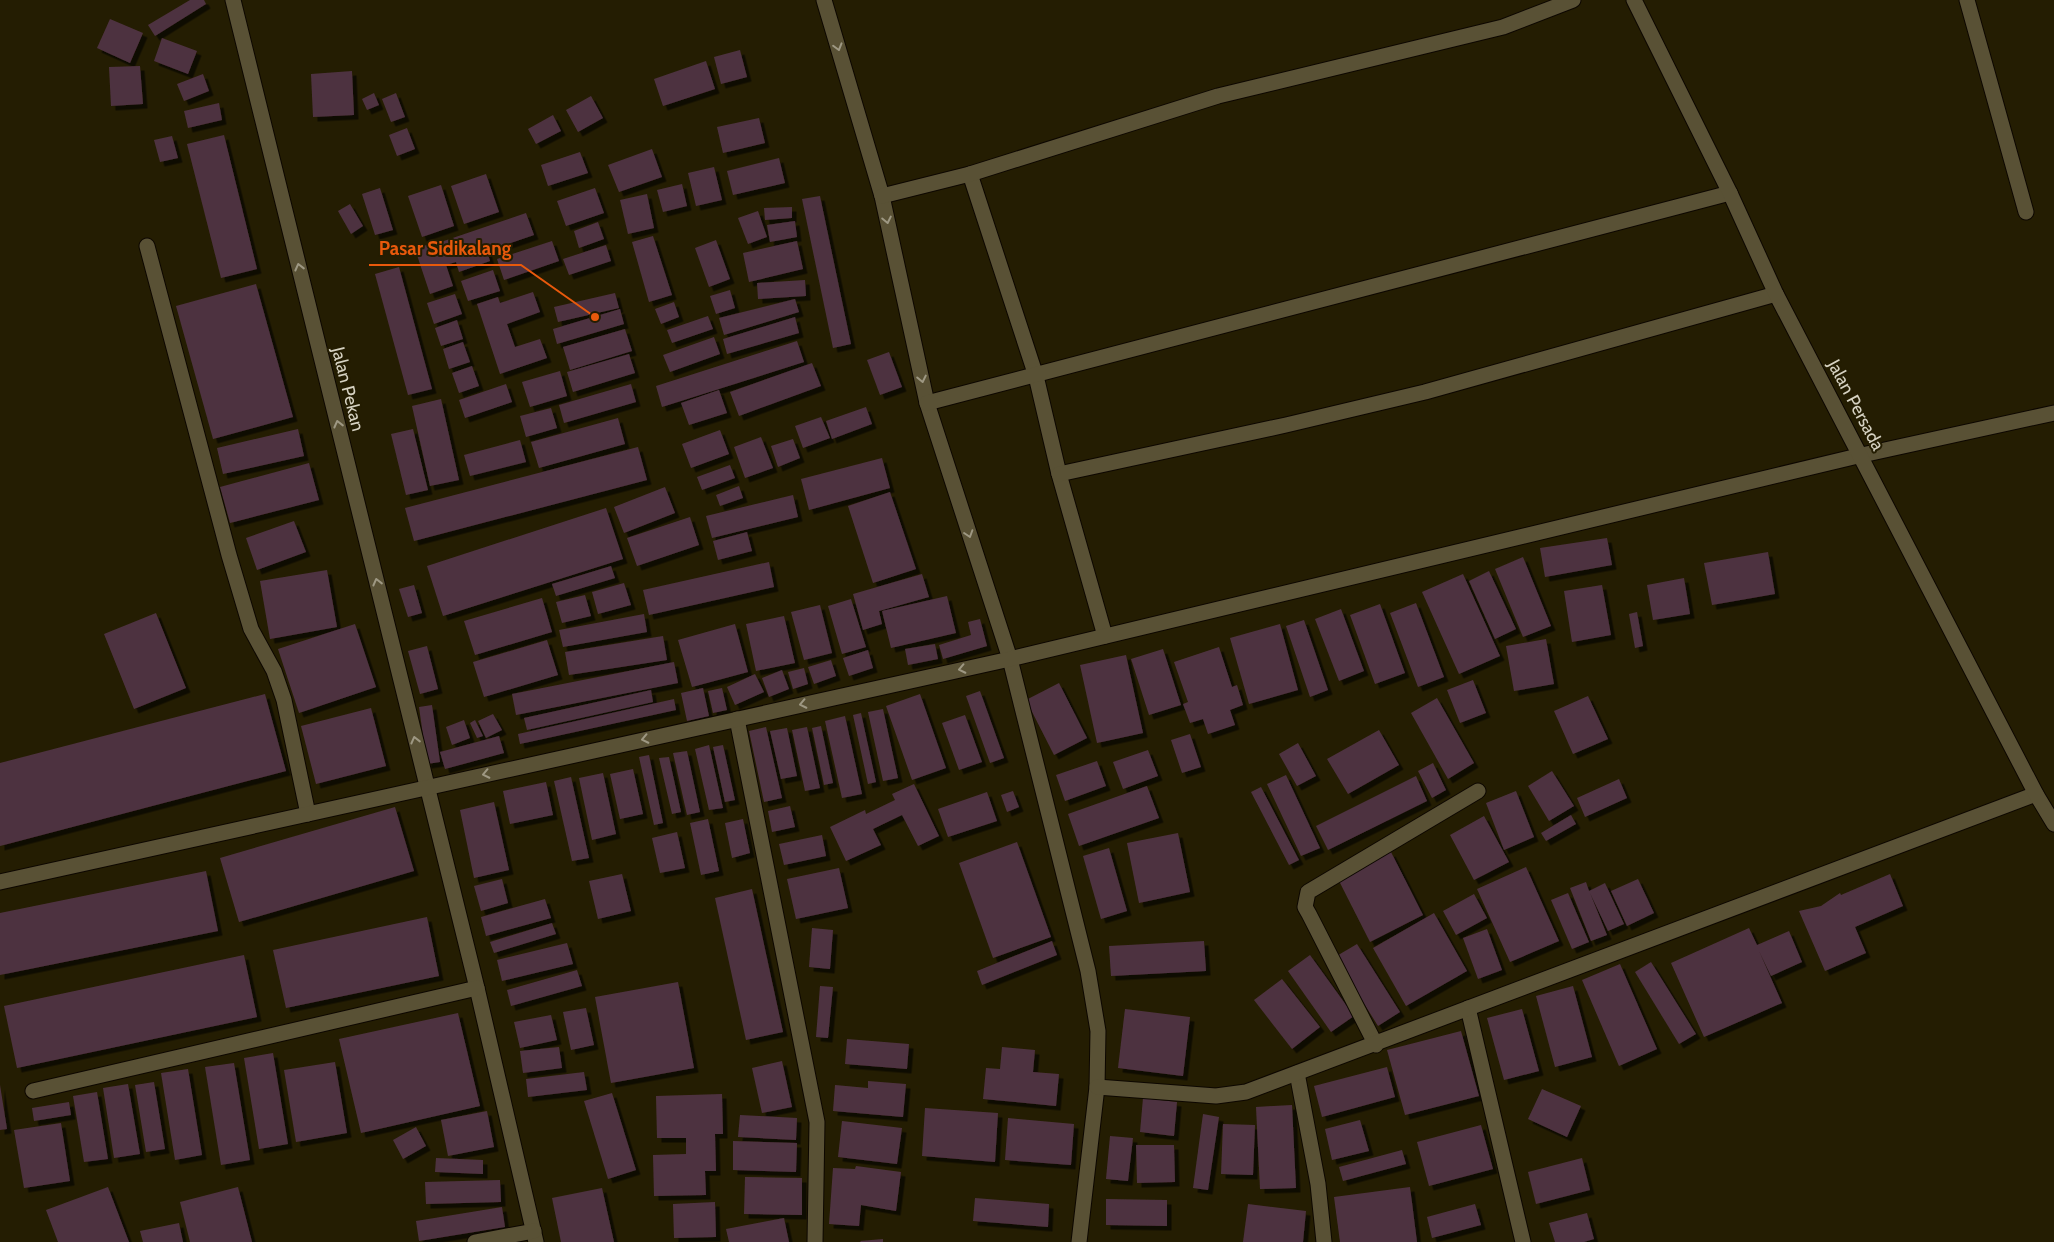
<svg xmlns="http://www.w3.org/2000/svg" width="2054" height="1242" font-family="Cabin,sans-serif">
	<defs>
		<filter id="shadow"><feDropShadow dx="4.5" dy="4.5" stdDeviation="0" flood-color="#0009"/></filter>
	</defs>
	<rect width="100%" height="100%" fill="#241d02"/>
	<g fill="#4e3240" filter="url(#shadow)">
		<path d="M190,0H204L206,4L155,36L148,25Z"/>
		<path d="M110,19L143,33L130,63L97,48Z"/>
		<path d="M162,38L197,51L188,74L154,61Z"/>
		<path d="M740,50L747,77L721,84L714,57Z"/>
		<path d="M706,61L715,89L663,106L654,79Z"/>
		<path d="M140,66L143,104L111,106L109,67Z"/>
		<path d="M352,71L354,115L313,117L311,74Z"/>
		<path d="M203,74L209,91L184,101L177,84Z"/>
		<path d="M374,93L379,105L367,110L362,99Z"/>
		<path d="M396,93L405,117L391,122L382,99Z"/>
		<path d="M591,96L603,118L578,132L566,110Z"/>
		<path d="M219,103L222,120L188,128L184,111Z"/>
		<path d="M553,115L561,131L536,144L528,129Z"/>
		<path d="M759,118L765,143L723,153L717,127Z"/>
		<path d="M407,128L415,149L397,156L389,135Z"/>
		<path d="M224,135L257,269L221,278L187,144Z"/>
		<path d="M172,136L178,158L160,162L154,140Z"/>
		<path d="M652,149L662,177L619,192L608,165Z"/>
		<path d="M580,152L588,173L548,186L541,165Z"/>
		<path d="M779,158L785,183L733,195L727,171Z"/>
		<path d="M714,167L722,200L696,206L688,173Z"/>
		<path d="M486,174L499,212L464,224L451,186Z"/>
		<path d="M682,184L687,206L663,212L657,190Z"/>
		<path d="M441,185L454,226L422,237L408,196Z"/>
		<path d="M380,188L393,230L375,235L362,194Z"/>
		<path d="M595,188L604,213L566,226L557,201Z"/>
		<path d="M647,194L654,228L628,234L620,200Z"/>
		<path d="M820,196L851,344L833,348L802,199Z"/>
		<path d="M350,204L363,226L351,234L338,211Z"/>
		<path d="M792,207V218L765,220L764,208Z"/>
		<path d="M758,211L767,237L748,244L738,218Z"/>
		<path d="M526,213L534,235L487,251L490,261L459,272L456,262L446,265L453,286L430,294L415,249L438,241V243Z"/>
		<path d="M795,221L797,237L770,242L767,225Z"/>
		<path d="M598,222L604,239L579,248L574,231Z"/>
		<path d="M653,236L672,295L649,302L632,242Z"/>
		<path d="M716,240L730,279L709,287L695,248Z"/>
		<path d="M552,241L559,261L504,280L497,259Z"/>
		<path d="M797,241L803,269L749,282L743,253Z"/>
		<path d="M606,245L611,261L569,275L563,259Z"/>
		<path d="M399,267L432,389L408,395L375,274Z"/>
		<path d="M493,270L500,291L468,301L461,281Z"/>
		<path d="M805,280L806,296L758,299L757,283Z"/>
		<path d="M256,284L293,417L213,439L176,306Z"/>
		<path d="M730,290L735,308L716,314L710,296Z"/>
		<path d="M533,292L540,312L507,324L515,347L540,339L547,358L500,374L477,304L498,297L500,303Z"/>
		<path d="M615,293L619,308L558,322L554,307Z"/>
		<path d="M455,294L462,314L434,324L427,303Z"/>
		<path d="M795,299L799,312L724,335L719,318Z"/>
		<path d="M674,302L679,317L661,324L655,309Z"/>
		<path d="M620,309L624,324L557,344L553,329Z"/>
		<path d="M708,316L713,329L672,343L667,330Z"/>
		<path d="M795,317L799,333L727,354L723,339Z"/>
		<path d="M457,320L463,339L441,346L435,328Z"/>
		<path d="M625,329L632,351L570,370L563,347Z"/>
		<path d="M714,337L720,354L670,372L663,355Z"/>
		<path d="M797,341L804,362L662,407L656,386Z"/>
		<path d="M463,342L470,362L449,369L443,349Z"/>
		<path d="M889,352L902,387L880,395L867,360Z"/>
		<path d="M629,354L635,373L573,392L567,372Z"/>
		<path d="M812,363L821,386L739,416L730,392Z"/>
		<path d="M472,366L479,386L459,393L452,373Z"/>
		<path d="M560,371L567,396L530,407L522,382Z"/>
		<path d="M506,384L512,402L465,418L459,400Z"/>
		<path d="M631,384L636,402L564,423L559,405Z"/>
		<path d="M719,390L727,413L689,425L681,403Z"/>
		<path d="M441,399L459,480L430,486L412,406Z"/>
		<path d="M866,407L872,424L832,439L826,421Z"/>
		<path d="M551,408L557,428L526,437L520,416Z"/>
		<path d="M821,417L830,438L803,448L795,426Z"/>
		<path d="M618,418L625,444L539,468L531,442Z"/>
		<path d="M298,429L304,456L223,474L217,448Z"/>
		<path d="M413,429L428,490L406,495L391,434Z"/>
		<path d="M720,430L729,454L691,468L682,444Z"/>
		<path d="M761,437L773,468L745,478L734,447Z"/>
		<path d="M793,439L800,458L778,467L771,446Z"/>
		<path d="M520,440L526,462L470,476L464,455Z"/>
		<path d="M638,447L647,480L414,541L405,508Z"/>
		<path d="M882,458L890,488L809,510L801,479Z"/>
		<path d="M309,463L319,500L230,523L220,487Z"/>
		<path d="M730,465L735,478L702,490L697,477Z"/>
		<path d="M739,486L743,498L720,506L716,495Z"/>
		<path d="M665,487L675,513L624,533L614,507Z"/>
		<path d="M890,492L916,569L873,583L848,506Z"/>
		<path d="M793,495L798,517L712,538L706,516Z"/>
		<path d="M606,508L623,559L443,616L427,566Z"/>
		<path d="M690,517L699,545L637,566L627,538Z"/>
		<path d="M294,521L306,552L257,570L246,538Z"/>
		<path d="M747,532L752,551L718,560L713,541Z"/>
		<path d="M1607,538L1612,565L1545,577L1540,548Z"/>
		<path d="M1768,552L1775,594L1712,605L1704,563Z"/>
		<path d="M1523,557L1551,626L1523,637L1495,569Z"/>
		<path d="M769,562L774,587L649,615L643,590Z"/>
		<path d="M611,566L615,578L556,596L552,584Z"/>
		<path d="M327,570L337,627L270,639L260,581Z"/>
		<path d="M1489,571L1516,629L1495,639L1469,581Z"/>
		<path d="M922,574L929,597L879,611L882,624L863,630L853,594Z"/>
		<path d="M1463,574L1500,656L1459,674L1422,592Z"/>
		<path d="M1684,578L1690,614L1653,620L1647,585Z"/>
		<path d="M624,583L631,605L598,614L592,592Z"/>
		<path d="M414,585L422,613L408,617L399,589Z"/>
		<path d="M1602,585L1611,635L1572,642L1564,591Z"/>
		<path d="M585,595L591,616L562,623L556,602Z"/>
		<path d="M947,596L956,633L891,648L882,611Z"/>
		<path d="M542,598L552,632L475,655L464,621Z"/>
		<path d="M851,599L866,647L842,654L828,606Z"/>
		<path d="M1416,603L1444,677L1418,687L1390,613Z"/>
		<path d="M1380,604L1405,673L1375,684L1350,615Z"/>
		<path d="M820,605L832,653L804,660L791,612Z"/>
		<path d="M1341,609L1364,671L1339,681L1315,619Z"/>
		<path d="M1637,612L1643,646L1635,648L1629,614Z"/>
		<path d="M156,613L186,688L134,709L104,634Z"/>
		<path d="M644,614L647,632L563,647L559,630Z"/>
		<path d="M784,616L795,663L756,671L746,624Z"/>
		<path d="M980,619L987,646L943,659L939,645L971,635L968,622Z"/>
		<path d="M1304,620L1328,690L1310,697L1286,626Z"/>
		<path d="M355,624L376,687L299,713L278,649Z"/>
		<path d="M735,624L748,672L692,687L678,640Z"/>
		<path d="M1280,624L1298,690L1249,704L1230,638Z"/>
		<path d="M663,636L667,660L569,675L565,652Z"/>
		<path d="M1546,639L1554,684L1514,691L1506,646Z"/>
		<path d="M547,640L558,675L484,697L473,662Z"/>
		<path d="M935,644L938,659L908,665L905,649Z"/>
		<path d="M427,646L438,689L420,694L408,651Z"/>
		<path d="M1219,647L1232,687L1237,685L1243,705L1230,710L1235,725L1208,734L1203,719L1190,723L1183,704L1188,702L1174,662Z"/>
		<path d="M1163,649L1181,705L1149,715L1131,659Z"/>
		<path d="M868,650L873,668L849,676L843,658Z"/>
		<path d="M1126,655L1143,733L1097,743L1080,665Z"/>
		<path d="M831,660L836,676L814,684L808,667Z"/>
		<path d="M674,662L678,683L516,715L512,694Z"/>
		<path d="M804,668L808,684L793,689L788,672Z"/>
		<path d="M782,670L789,689L769,697L762,678Z"/>
		<path d="M755,674L764,692L735,705L727,687Z"/>
		<path d="M1473,680L1486,713L1460,723L1447,690Z"/>
		<path d="M1059,683L1087,738L1054,755L1026,700Z"/>
		<path d="M703,688L709,716L687,721L681,693Z"/>
		<path d="M722,688L727,710L713,713L708,691Z"/>
		<path d="M651,690L653,702L527,730L524,718Z"/>
		<path d="M980,691L1004,758L990,763L966,696Z"/>
		<path d="M265,694L286,771L0,846V763Z"/>
		<path d="M920,694L946,768L912,780L886,706Z"/>
		<path d="M1588,696L1608,739L1573,754L1554,711Z"/>
		<path d="M1437,698L1474,763L1448,779L1411,713Z"/>
		<path d="M674,699L676,710L520,744L518,734Z"/>
		<path d="M432,705L440,762L427,764L419,707Z"/>
		<path d="M371,708L386,766L316,784L301,726Z"/>
		<path d="M883,709L898,778L883,781L868,712Z"/>
		<path d="M861,713L876,782L868,784L853,715Z"/>
		<path d="M493,714L502,730L486,738L478,721Z"/>
		<path d="M965,715L982,762L959,770L942,723Z"/>
		<path d="M845,716L862,794L842,798L825,721Z"/>
		<path d="M464,720L470,738L452,745L446,727Z"/>
		<path d="M475,720L483,736L477,738L470,723Z"/>
		<path d="M821,726L833,783L824,785L812,728Z"/>
		<path d="M766,727L782,798L764,802L749,731Z"/>
		<path d="M807,727L820,788L805,791L792,730Z"/>
		<path d="M787,728L797,776L781,779L770,731Z"/>
		<path d="M1379,730L1399,765L1348,794L1327,759Z"/>
		<path d="M1190,734L1201,767L1182,773L1171,740Z"/>
		<path d="M499,736L504,753L445,769L440,752Z"/>
		<path d="M1298,743L1316,776L1297,786L1279,754Z"/>
		<path d="M709,745L723,808L709,810L695,749Z"/>
		<path d="M723,745L735,800L725,802L713,747Z"/>
		<path d="M1148,750L1158,776L1123,789L1113,762Z"/>
		<path d="M687,751L700,812L687,815L673,753Z"/>
		<path d="M649,755L663,823L654,825L639,757Z"/>
		<path d="M669,757L681,812L672,814L659,758Z"/>
		<path d="M1097,761L1106,786L1065,801L1056,775Z"/>
		<path d="M1433,763L1446,790L1432,798L1418,771Z"/>
		<path d="M633,769L643,814L620,819L610,774Z"/>
		<path d="M1552,771L1574,806L1549,821L1528,786Z"/>
		<path d="M603,773L616,834L592,840L579,778Z"/>
		<path d="M1286,775L1320,848L1301,856L1267,784Z"/>
		<path d="M1416,776L1427,801L1328,850L1316,826Z"/>
		<path d="M571,777L589,858L572,861L554,781Z"/>
		<path d="M1619,779L1627,798L1585,817L1577,798Z"/>
		<path d="M546,782L553,815L510,824L503,791Z"/>
		<path d="M914,784L939,836L918,846L902,815L873,829L881,845L846,861L830,827L865,810L866,814L895,800L892,794Z"/>
		<path d="M1147,786L1159,818L1079,846L1068,814Z"/>
		<path d="M1261,787L1299,860L1289,865L1251,792Z"/>
		<path d="M1013,791L1019,807L1007,812L1001,795Z"/>
		<path d="M1516,791L1534,837L1504,850L1486,803Z"/>
		<path d="M987,792L997,821L948,837L938,809Z"/>
		<path d="M494,802L509,870L474,878L460,810Z"/>
		<path d="M790,806L795,827L772,832L768,811Z"/>
		<path d="M395,807L414,871L239,922L220,858Z"/>
		<path d="M1571,815L1576,824L1546,841L1541,833Z"/>
		<path d="M1484,816L1509,862L1474,880L1450,835Z"/>
		<path d="M708,819L719,871L701,875L690,823Z"/>
		<path d="M743,819L750,853L732,858L725,823Z"/>
		<path d="M677,832L685,868L660,873L652,838Z"/>
		<path d="M1178,833L1190,892L1139,903L1127,843Z"/>
		<path d="M822,835L826,856L784,865L779,844Z"/>
		<path d="M1017,842L1051,937L993,958L959,863Z"/>
		<path d="M1109,848L1127,911L1101,919L1083,856Z"/>
		<path d="M1391,852L1423,915L1370,942L1338,879Z"/>
		<path d="M1526,867L1559,941L1510,962L1477,889Z"/>
		<path d="M839,868L848,908L796,919L787,879Z"/>
		<path d="M206,871L218,931L0,975V913Z"/>
		<path d="M622,874L631,911L598,919L589,881Z"/>
		<path d="M1890,874L1903,906L1855,927L1866,953L1825,971L1799,911L1821,906L1840,893L1841,895Z"/>
		<path d="M502,879L508,903L481,911L474,886Z"/>
		<path d="M1638,879L1654,913L1627,926L1611,891Z"/>
		<path d="M1586,882L1589,891L1605,883L1624,924L1608,931L1590,893L1607,935L1591,941L1570,888Z"/>
		<path d="M752,889L783,1032L746,1040L715,898Z"/>
		<path d="M1568,893L1589,942L1572,949L1551,900Z"/>
		<path d="M1474,894L1487,918L1456,935L1443,911Z"/>
		<path d="M545,899L551,918L486,936L481,917Z"/>
		<path d="M1434,913L1467,971L1406,1006L1373,948Z"/>
		<path d="M427,917L439,976L286,1008L273,950Z"/>
		<path d="M552,923L556,934L494,953L490,942Z"/>
		<path d="M812,928L833,930L830,969L809,967Z"/>
		<path d="M1749,928L1757,945L1789,931L1802,962L1771,976L1759,951L1782,1003L1704,1037L1671,963Z"/>
		<path d="M1487,929L1502,970L1478,979L1463,938Z"/>
		<path d="M1052,941L1057,955L982,985L977,971Z"/>
		<path d="M1204,941L1206,971L1111,976L1109,946Z"/>
		<path d="M567,943L573,964L502,981L497,960Z"/>
		<path d="M1357,944L1400,1012L1378,1026L1335,957Z"/>
		<path d="M244,955L257,1017L17,1068L4,1006Z"/>
		<path d="M1310,955L1354,1016L1331,1032L1288,971Z"/>
		<path d="M1651,962L1696,1034L1679,1044L1635,972Z"/>
		<path d="M1620,964L1657,1049L1619,1066L1582,980Z"/>
		<path d="M577,970L582,986L511,1006L507,990Z"/>
		<path d="M1282,979L1320,1027L1292,1049L1254,1000Z"/>
		<path d="M678,982L694,1068L611,1083L595,997Z"/>
		<path d="M820,986L833,987L828,1038L816,1037Z"/>
		<path d="M1573,986L1592,1057L1555,1067L1536,996Z"/>
		<path d="M586,1008L594,1045L571,1050L563,1012Z"/>
		<path d="M1125,1009L1190,1017L1183,1076L1118,1068Z"/>
		<path d="M1522,1009L1539,1071L1504,1080L1487,1018Z"/>
		<path d="M458,1013L480,1106L361,1133L339,1039Z"/>
		<path d="M551,1015L557,1040L520,1048L514,1022Z"/>
		<path d="M1461,1031L1479,1096L1405,1115L1387,1050Z"/>
		<path d="M847,1039L909,1044L907,1069L845,1064Z"/>
		<path d="M559,1047L562,1068L523,1073L520,1051Z"/>
		<path d="M1002,1047L1035,1050L1033,1072L1059,1074L1056,1106L983,1099L986,1068L1000,1069Z"/>
		<path d="M273,1053L288,1144L259,1149L244,1058Z"/>
		<path d="M782,1061L792,1107L762,1113L752,1068Z"/>
		<path d="M335,1062L347,1133L296,1142L284,1070Z"/>
		<path d="M234,1063L250,1160L221,1165L205,1067Z"/>
		<path d="M1387,1067L1395,1097L1322,1117L1314,1086Z"/>
		<path d="M188,1069L202,1155L175,1160L161,1073Z"/>
		<path d="M584,1072L587,1090L528,1097L526,1079Z"/>
		<path d="M868,1081L906,1084L903,1117L833,1111L835,1085L868,1088Z"/>
		<path d="M154,1082L165,1149L146,1152L135,1085Z"/>
		<path d="M128,1084L140,1154L114,1158L103,1088Z"/>
		<path d="M0,1085L7,1129L0,1130Z"/>
		<path d="M1542,1089L1581,1106L1567,1137L1528,1119Z"/>
		<path d="M97,1092L108,1159L84,1162L73,1096Z"/>
		<path d="M612,1093L636,1170L608,1179L584,1101Z"/>
		<path d="M722,1094L723,1134H715L716,1171H705L706,1195L654,1196L653,1155L686,1154V1138H657L656,1096Z"/>
		<path d="M1143,1098L1177,1102L1174,1136L1140,1132Z"/>
		<path d="M69,1102L71,1115L34,1121L32,1108Z"/>
		<path d="M1292,1105L1296,1188L1260,1189L1256,1107Z"/>
		<path d="M925,1108L998,1113L995,1162L922,1156Z"/>
		<path d="M487,1111L494,1147L448,1156L441,1120Z"/>
		<path d="M1203,1114L1219,1117L1208,1190L1193,1188Z"/>
		<path d="M740,1115L797,1118L796,1140L738,1137Z"/>
		<path d="M1008,1118L1074,1124L1071,1165L1005,1160Z"/>
		<path d="M1360,1120L1369,1151L1332,1160L1325,1129Z"/>
		<path d="M842,1121L902,1128L897,1164L838,1157Z"/>
		<path d="M61,1123L70,1181L24,1188L14,1130Z"/>
		<path d="M1223,1124L1255,1125L1253,1175L1221,1174Z"/>
		<path d="M1481,1125L1493,1169L1429,1186L1417,1142Z"/>
		<path d="M416,1127L426,1146L403,1159L393,1140Z"/>
		<path d="M1110,1136L1133,1138L1128,1181L1106,1179Z"/>
		<path d="M733,1141L797,1143L796,1172L733,1170Z"/>
		<path d="M1136,1145H1174L1175,1182L1137,1183Z"/>
		<path d="M1402,1150L1406,1164L1343,1181L1339,1167Z"/>
		<path d="M436,1158L483,1160V1174L435,1172Z"/>
		<path d="M1582,1158L1590,1190L1536,1204L1528,1172Z"/>
		<path d="M856,1166L901,1172L896,1211L861,1205L859,1226L829,1224L833,1168L855,1169Z"/>
		<path d="M745,1177L802,1178V1215L744,1214Z"/>
		<path d="M500,1180L501,1202L426,1204L425,1182Z"/>
		<path d="M108,1187L129,1242H58L46,1210Z"/>
		<path d="M238,1187L252,1242H190L180,1202Z"/>
		<path d="M1410,1187L1417,1242H1340L1334,1197Z"/>
		<path d="M602,1188L614,1242H561L552,1198Z"/>
		<path d="M975,1198L1049,1204L1048,1227L973,1221Z"/>
		<path d="M1106,1199L1167,1200V1226L1106,1225Z"/>
		<path d="M715,1202L716,1237L674,1238L673,1204Z"/>
		<path d="M1248,1204L1306,1211L1303,1242H1243Z"/>
		<path d="M1475,1204L1481,1225L1432,1238L1427,1217Z"/>
		<path d="M502,1207L505,1227L419,1241L416,1221Z"/>
		<path d="M1587,1213L1594,1239L1584,1242H1555L1549,1223Z"/>
		<path d="M784,1218L789,1242H729L726,1229Z"/>
		<path d="M179,1223L183,1242H143L140,1231Z"/>
		<path d="M883,1239V1242H861L860,1241Z"/>
	</g>
	<g fill="none" stroke-linecap="round" stroke-linejoin="round">
		<defs>
			<g id="street">
				<path d="M233,0L477,988L536,1242"/>
				<path d="M824,0L882,196L927,403L1010,659L1088,971L1098,1031L1097,1087L1079,1242"/>
				<path d="M1967,0L2026,212"/>
				<path d="M970,174L1036,376L1059,474L1105,636"/>
				<path d="M882,196L970,174L1218,96L1503,27L1573,0"/>
				<path d="M147,246L229,555L251,629L274,671L284,700L308,814"/>
				<path d="M927,403L1730,193"/>
				<path d="M1059,474L1286,425L1425,392L1776,294"/>
				<path d="M737,719L817,1122L815,1242"/>
				<path d="M0,882L1010,659L1862,455L2054,413"/>
				<path d="M1468,1008L1523,1242"/>
				<path d="M1376,1045L1309,914L1305,907L1308,892L1478,791"/>
				<path d="M1297,1073L1318,1184L1324,1242"/>
				<path d="M1097,1087L1216,1096L1246,1092L2036,794"/>
				<path d="M33,1091L477,988"/>
				<path d="M475,1242L534,1231"/>
			</g>
			<path id="secondary" d="M1634,0L1730,193L1776,294L2036,794L2054,824"/>
		</defs>
		<use href="#street" stroke="#0d0700" stroke-width="17"/>
		<use href="#secondary" stroke="#0d0700" stroke-width="17"/>
		<use href="#street" stroke="#595135" stroke-width="15"/>
		<use href="#secondary" stroke="#595135" stroke-width="15"/>
	</g>
	<defs><path id="oneway-chevron" d="M-2-3.5L2.5 0L-2 3.5" fill="none" stroke-width="1.6" stroke-linecap="round" stroke-linejoin="round" transform="scale(1.25)"/></defs>
	<g stroke="#9e9883">
		<use href="#oneway-chevron" transform="translate(838 47) rotate(74)"/>
		<use href="#oneway-chevron" transform="translate(887 220) rotate(78)"/>
		<use href="#oneway-chevron" transform="translate(299 267) rotate(-104)"/>
		<use href="#oneway-chevron" transform="translate(922 379) rotate(78)"/>
		<use href="#oneway-chevron" transform="translate(338 424) rotate(-104)"/>
		<use href="#oneway-chevron" transform="translate(969 534) rotate(72)"/>
		<use href="#oneway-chevron" transform="translate(377 582) rotate(-104)"/>
		<use href="#oneway-chevron" transform="translate(962 669) rotate(168)"/>
		<use href="#oneway-chevron" transform="translate(803 704) rotate(168)"/>
		<use href="#oneway-chevron" transform="translate(645 739) rotate(168)"/>
		<use href="#oneway-chevron" transform="translate(415 740) rotate(-104)"/>
		<use href="#oneway-chevron" transform="translate(486 774) rotate(168)"/>
	</g>
	<g text-anchor="middle" dominant-baseline="central" stroke-width="4" stroke-linejoin="round" paint-order="stroke">
		<g font-size="18" fill="#d6d2c2" stroke="#241d02">
			<text transform="translate(348 389) rotate(76)">Jalan Pekan</text>
			<text transform="translate(1856 405) rotate(62)">Jalan Persada</text>
		</g>
	</g>
	<path fill="none" stroke="#e8590c" stroke-width="2" d="M595 317L521 265H369"/>
	<circle fill="#e8590c" stroke="#241d02" stroke-width="2" cx="595" cy="317" r="5"/>
	<g font-size="19" text-anchor="middle" font-weight="bold" fill="#e8590c" stroke="#241d02" stroke-width="4" stroke-linejoin="round" paint-order="stroke">
		<text x="445" y="255">Pasar Sidikalang</text>
	</g>
</svg>
